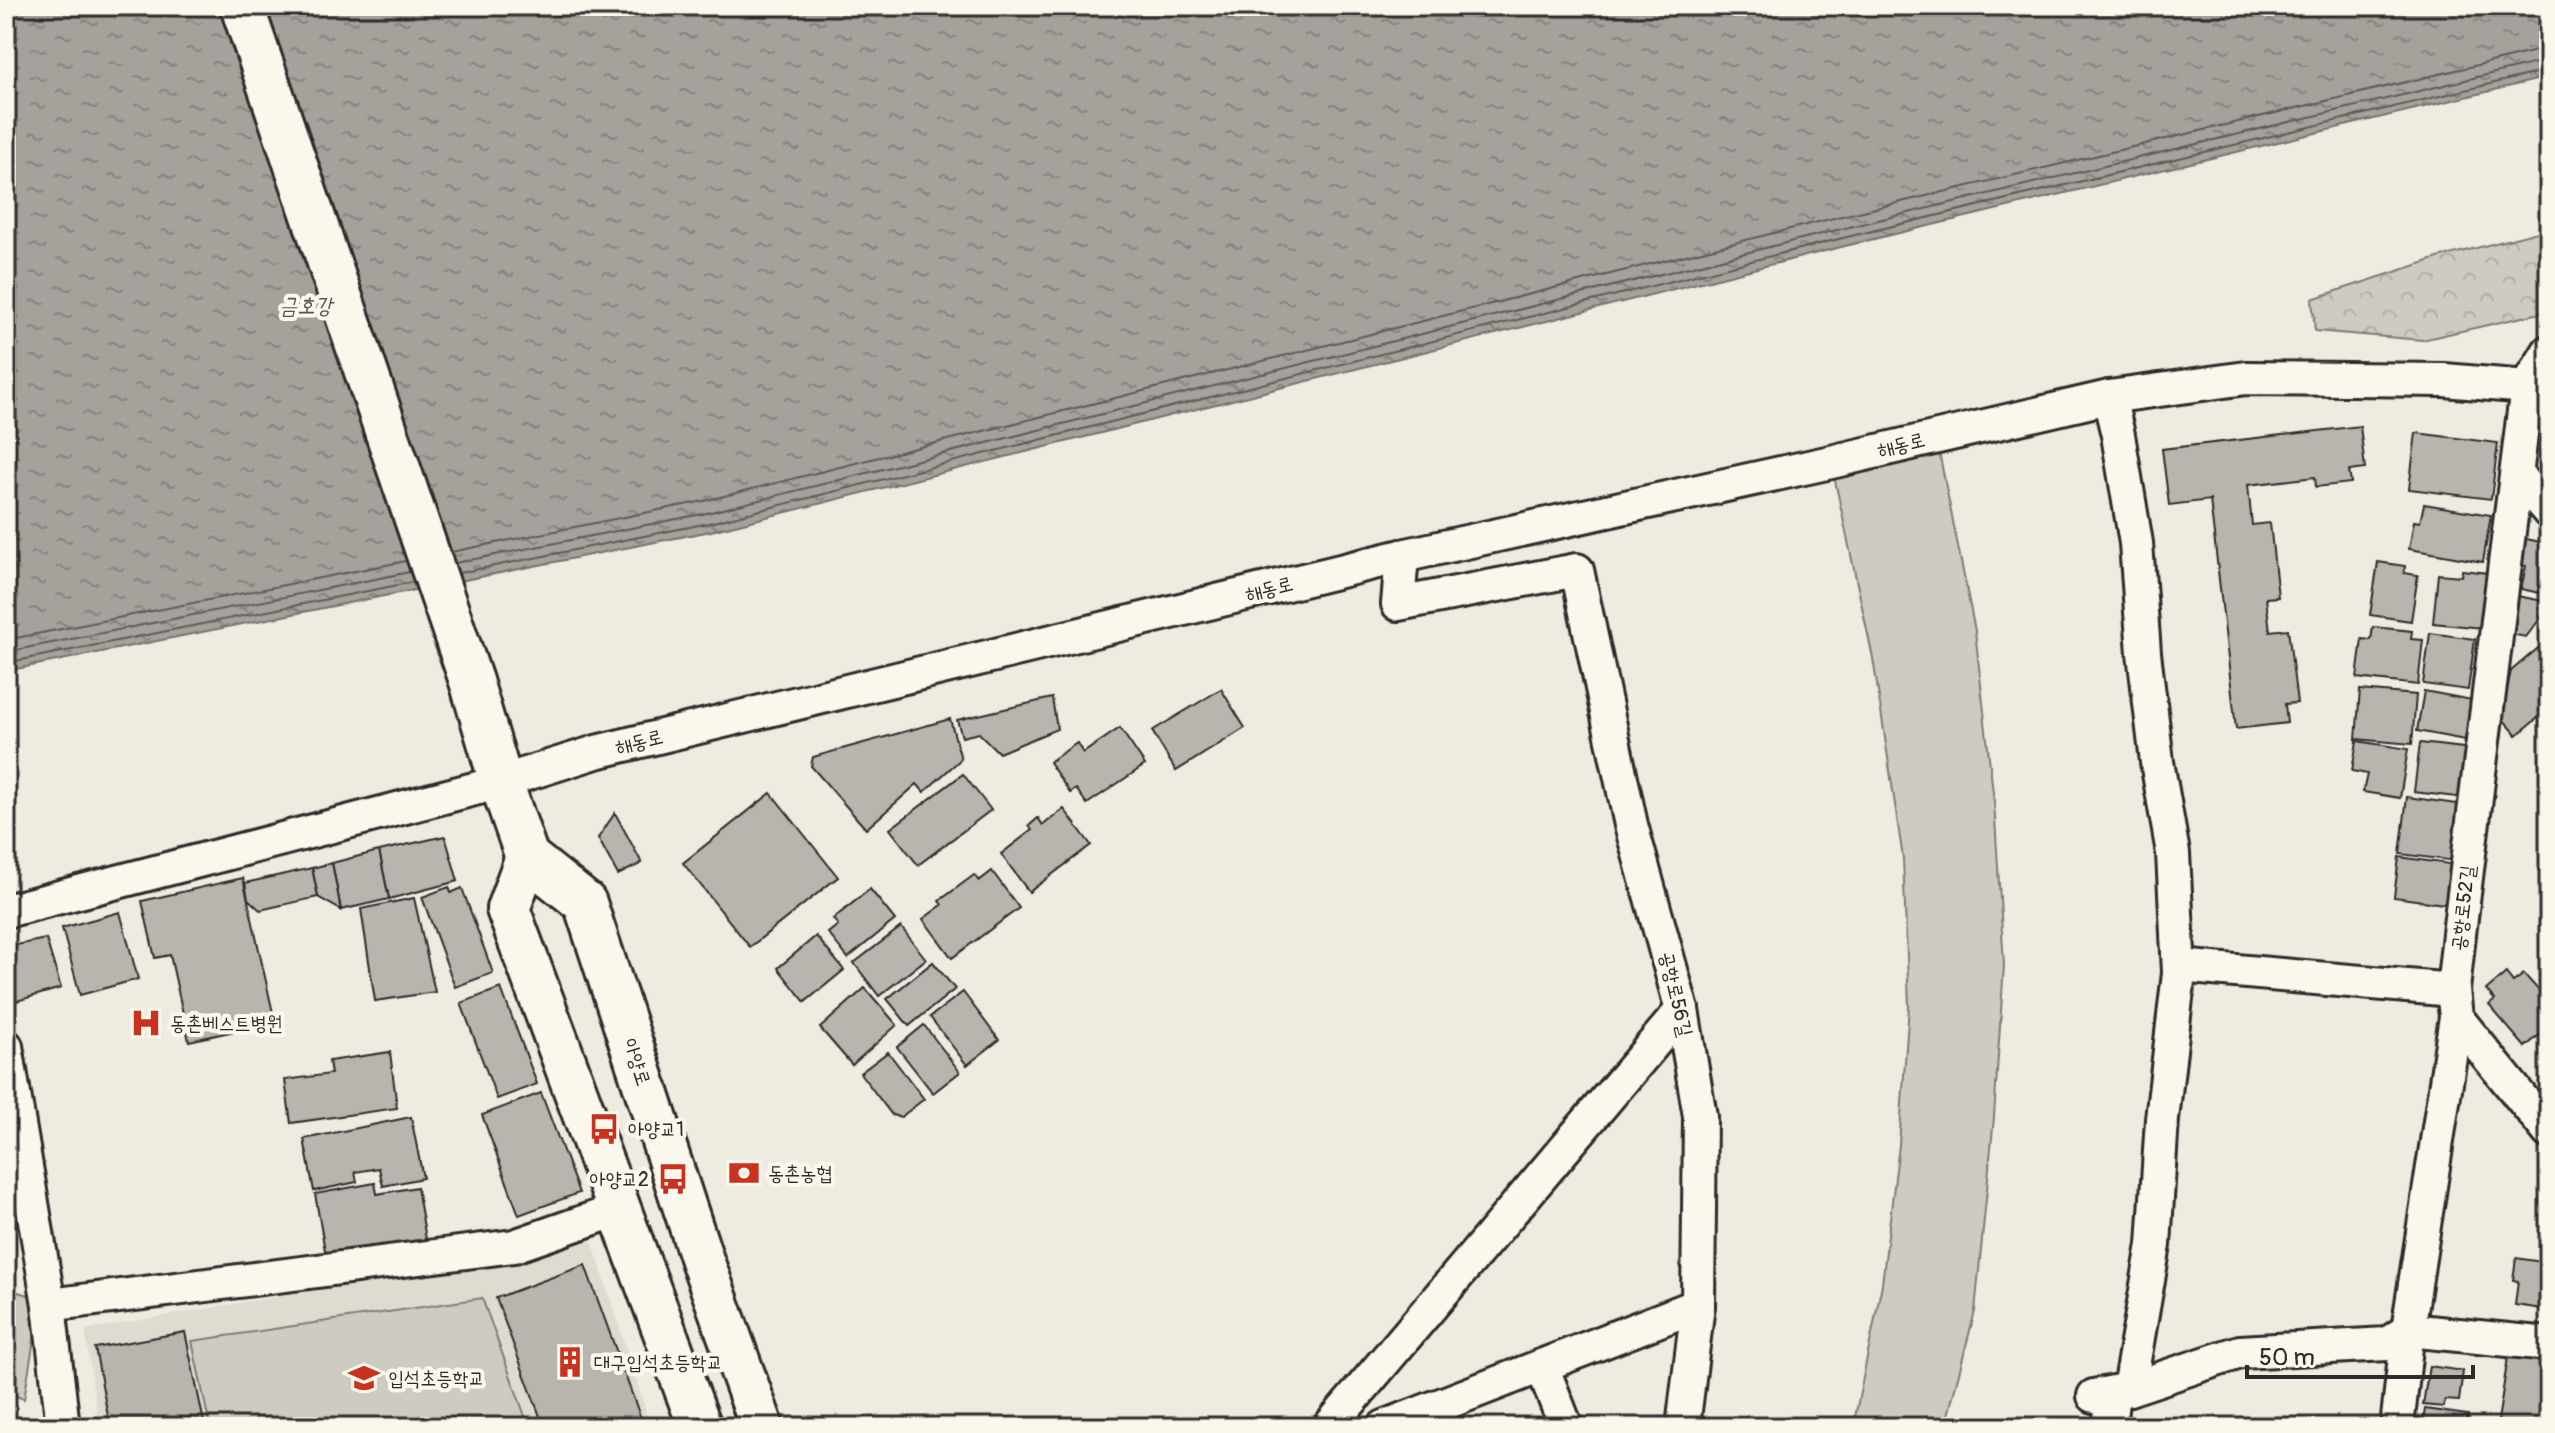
<svg xmlns="http://www.w3.org/2000/svg" width="2555" height="1433" font-family="Pangolin,'Poor Story',sans-serif">
	<defs>
		<pattern id="forest-crowns" width="20" height="18" patternUnits="userSpaceOnUse" patternTransform="scale(2)"><rect width="20" height="18" fill="#cecbc2"/><path d="M2 6a3 3 0 1 1 6 0M12 15a3 3 0 1 1 6 0" fill="none" stroke="#b1aea7"/></pattern>
		<pattern id="water-ripples" width="26" height="14" patternUnits="userSpaceOnUse" patternTransform="scale(2)"><rect width="26" height="14" fill="#a4a29a"/><path d="M2 4q2-2 4 0t4 0M15 11q2-2 4 0t4 0" fill="none" stroke="#86847e"/></pattern>
	</defs>
	<rect width="100%" height="100%" fill="#eeebe0"/>
	<filter id="ink" filterUnits="userSpaceOnUse"><feTurbulence type="fractalNoise" baseFrequency=".0125" numOctaves="2"/><feDisplacementMap in="SourceGraphic" scale="16" xChannelSelector="R" yChannelSelector="G"/><feConvolveMatrix kernelMatrix="1 2 1 2 8 2 1 2 1" color-interpolation-filters="sRGB"/></filter>
	<g filter="url(#ink)">
		<path fill="#dedbd1" d="M592,1241L651,1427H99L85,1330Z"/>
		<g fill="#cecbc2" stroke="#7c7b76" stroke-width="2">
			<path d="M1936,437L1975,631L1994,802L2004,965L1994,1117L1975,1311L1945,1427H1853L1882,1284L1899,1145L1909,1006L1903,858L1873,658L1831,462Z"/>
			<path d="M6,1289L41,1298L24,1399L6,1392Z"/>
			<path d="M482,1298L529,1427H210L192,1341Z"/>
		</g>
		<path fill="url(#forest-crowns)" stroke="#7c7b76" stroke-width="2" d="M2549,229V311L2422,340L2315,331L2312,299L2438,258Z"/>
		<path fill="url(#water-ripples)" stroke="#74726e" stroke-width="2" d="M6,6H2549V77L1849,245L711,531L6,671Z"/>
		<g fill="none" stroke-linecap="round" stroke-linejoin="round">
			<g stroke="#5b5b57" stroke-width="2">
				<path d="M451,552L704,501L1842,216L2549,48"/>
				<path d="M455,563L707,513L1845,228L2549,60"/>
				<path d="M459,573L709,523L1847,237L2549,70"/>
				<path d="M6,640L406,561"/>
				<path d="M6,652L410,572"/>
				<path d="M6,663L413,582"/>
			</g>
		</g>
		<g fill="#b8b5ae" stroke="#2b2b2b" stroke-width="2">
			<path d="M2360,426L2365,469L2349,471L2351,483L2316,487L2315,477L2248,485L2252,525L2270,523L2278,597L2266,598L2270,631L2288,629L2297,703L2285,704L2287,723L2236,729L2210,500L2169,505L2162,449Z"/>
			<path d="M2416,433L2498,443L2491,499L2409,489Z"/>
			<path d="M2424,504L2491,515L2483,562L2409,549L2414,521L2420,522Z"/>
			<path d="M2522,538L2549,544L2547,556L2549,557V595L2521,589L2526,566L2516,564Z"/>
			<path d="M2378,562L2405,566L2404,573L2418,575L2411,621L2370,615Z"/>
			<path d="M2462,570L2488,573L2483,628L2433,623L2438,574L2461,576Z"/>
			<path d="M2517,596L2549,602V612L2546,611L2526,637L2510,634Z"/>
			<path d="M2373,627L2412,631L2411,639L2423,640L2418,685L2357,678L2362,639L2371,640Z"/>
			<path d="M2430,633L2475,639L2468,690L2423,684Z"/>
			<path d="M2543,644L2549,651V709L2517,735L2501,717L2511,671Z"/>
			<path d="M1221,689L1245,728L1176,771L1152,731Z"/>
			<path d="M2360,690L2416,695L2412,744L2356,739Z"/>
			<path d="M2424,691L2472,700L2465,740L2417,731Z"/>
			<path d="M1052,698L1057,729L999,753L979,733L962,737L957,720Z"/>
			<path d="M950,719L961,759L924,792L917,784L866,829L811,766L813,757Z"/>
			<path d="M1120,728L1145,765L1087,804L1076,789L1070,793L1049,762L1077,743L1083,753Z"/>
			<path d="M2357,741L2408,749L2400,798L2363,792L2367,774L2352,771Z"/>
			<path d="M2420,743L2472,749L2465,798L2414,792Z"/>
			<path d="M963,774L991,810L918,865L890,829Z"/>
			<path d="M771,793L838,877L750,947L683,863Z"/>
			<path d="M2407,797L2464,805L2456,861L2400,854Z"/>
			<path d="M1064,809L1091,845L1029,892L1001,854L1032,830L1029,826L1038,818L1043,825Z"/>
			<path d="M615,813L642,863L618,875L598,838Z"/>
			<path d="M445,836L458,881L389,899L379,851Z"/>
			<path d="M379,851L389,899L341,910L332,863Z"/>
			<path d="M2399,857L2456,865L2451,905L2394,897Z"/>
			<path d="M332,863L341,910L318,897L312,868Z"/>
			<path d="M312,868L318,897L260,910L248,899L245,883Z"/>
			<path d="M992,871L1019,908L952,958L923,919L942,905L939,901L974,875L979,881Z"/>
			<path d="M243,878L275,1022L189,1041L170,955L155,958L142,901Z"/>
			<path d="M449,887L451,893L462,888L493,973L455,987L422,897Z"/>
			<path d="M870,889L895,920L848,958L828,933L838,925L833,919Z"/>
			<path d="M414,898L435,992L375,1001L361,909Z"/>
			<path d="M120,912L138,979L80,995L62,928Z"/>
			<path d="M901,927L926,959L879,996L854,963Z"/>
			<path d="M816,936L844,970L805,1002L778,968Z"/>
			<path d="M46,939L61,988L10,1003L6,947Z"/>
			<path d="M933,962L955,989L909,1026L887,999Z"/>
			<path d="M2506,973L2513,982L2524,974L2549,1002V1027L2525,1047L2489,1005L2495,1000L2486,990Z"/>
			<path d="M501,988L537,1084L497,1099L461,1003Z"/>
			<path d="M865,988L897,1025L852,1065L820,1028Z"/>
			<path d="M963,992L999,1040L967,1065L930,1017Z"/>
			<path d="M924,1025L960,1072L933,1093L897,1047Z"/>
			<path d="M390,1052L397,1108L291,1123L285,1080L331,1074L329,1061Z"/>
			<path d="M888,1052L924,1099L901,1117L892,1115L860,1073Z"/>
			<path d="M541,1093L579,1193L519,1215L482,1115Z"/>
			<path d="M411,1117L423,1178L383,1186L379,1168L355,1172L357,1182L314,1191L304,1139Z"/>
			<path d="M375,1183L377,1194L417,1187L427,1245L327,1262L315,1194Z"/>
			<path d="M2516,1258L2549,1263V1310L2515,1305L2518,1281L2513,1280Z"/>
			<path d="M585,1265L644,1427H544L496,1298Z"/>
			<path d="M185,1332L205,1427H110L95,1348Z"/>
			<path d="M2509,1351L2547,1357L2543,1387L2548,1388L2545,1408H2549L2548,1427H2497Z"/>
			<path d="M2429,1366L2463,1371L2459,1401L2445,1400L2444,1407L2423,1405Z"/>
			<path d="M2425,1409L2468,1415L2466,1427H2422Z"/>
		</g>
		<g fill="none" stroke-linecap="round" stroke-linejoin="round">
			<defs>
				<g id="minor">
					<path d="M2109,397L2118,435L2136,543L2144,653L2157,762L2173,853L2179,973L2162,1119L2154,1245L2129,1389"/>
					<path d="M2517,474L2549,512"/>
					<path d="M1402,556L1398,604L1577,570L1631,825L1682,1010L1700,1116L1698,1305L1683,1427"/>
					<path d="M6,911L501,782L596,752L1402,556L1831,462L2109,397L2246,378L2444,380L2527,387L2549,393"/>
					<path d="M2179,966L2453,990"/>
					<path d="M2456,1017L2549,1132"/>
					<path d="M6,1046L49,1305L514,1246L620,1209"/>
					<path d="M49,1305L63,1427"/>
					<path d="M1542,1366L1566,1427"/>
					<path d="M2094,1396L2129,1389L2240,1352L2387,1344L2408,1330L2549,1344"/>
					<path d="M1329,1427L1682,1010"/>
					<path d="M1384,1427L1698,1305"/>
					<path d="M2109,1427L2113,1393"/>
					<path d="M2397,1427L2408,1330L2456,1017L2453,990L2459,934L2527,387L2549,351"/>
				</g>
				<g id="major">
					<path d="M242,6L471,681L501,782L527,857L585,903L702,1260L762,1427"/>
					<path d="M527,857L508,909L700,1427"/>
				</g>
			</defs>
			<use href="#minor" stroke="#2b2b2b" stroke-width="38"/>
			<use href="#major" stroke="#2b2b2b" stroke-width="48"/>
			<use href="#minor" stroke="#fbf7ec" stroke-width="32"/>
			<use href="#major" stroke="#fbf7ec" stroke-width="42"/>
		</g>
	</g>
	<defs>
		<symbol id="hospital-bare" viewBox="-9 -9 18 18"><path d="M-5-5h3v3.5h4V-5h3V5h-3V1.5h-4V5h-3Z" fill="#c8321e" stroke="#fbf7ec" stroke-width="2.5" paint-order="stroke"/></symbol>
		<symbol id="bus-bare" viewBox="-9 -9 18 18"><path d="M-5-6H5V4H4V6H2V4H-2V6H-4V4H-5ZM-3.5-4V0h7V-4ZM-3.5 1.2v1.5H-2V1.2ZM2 1.2v1.5H3.5V1.2Z" fill="#c8321e" stroke="#fbf7ec" stroke-width="2.5" paint-order="stroke"/></symbol>
		<symbol id="bank-bare" viewBox="-9 -9 18 18"><path d="M-6-4H6V4H-6ZM0-2.3a2.3 2.3 0 1 0 0 4.6a2.3 2.3 0 1 0 0-4.6Z" fill="#c8321e" stroke="#fbf7ec" stroke-width="2.5" paint-order="stroke"/></symbol>
		<symbol id="building-bare" viewBox="-9 -9 18 18"><path d="M-4-6H4V6H1V3H-1V6H-4ZM-2.5-4.3h1.7v1.8h-1.7ZM.8-4.3h1.7v1.8H.8ZM-2.5-1h1.7V.8h-1.7ZM.8-1h1.7V.8H.8Z" fill="#c8321e" stroke="#fbf7ec" stroke-width="2.5" paint-order="stroke"/></symbol>
		<symbol id="school-bare" viewBox="-9 -9 18 18"><path d="M0-5L7-2L0 1L-7-2ZM-4 1L0 2.5L4 1V4Q0 6-4 4Z" fill="#c8321e" stroke="#fbf7ec" stroke-width="2.5" paint-order="stroke"/></symbol>
	</defs>
	<g fill-rule="evenodd">
		<use href="#hospital-bare" x="124" y="1001" width="44" height="44"/>
		<use href="#bus-bare" x="582" y="1107" width="44" height="44"/>
		<use href="#bank-bare" x="722" y="1151" width="44" height="44"/>
		<use href="#bus-bare" x="651" y="1157" width="44" height="44"/>
		<use href="#building-bare" x="548" y="1340" width="44" height="44"/>
		<use href="#school-bare" x="342" y="1356" width="44" height="44"/>
	</g>
	<g text-anchor="middle" dominant-baseline="central" stroke-width="8" stroke-linejoin="round" paint-order="stroke">
		<g font-size="20" fill="#2b2b2b" stroke="#fbf7ec">
			<text transform="translate(1901 445) rotate(-14)">해동로</text>
			<text transform="translate(1269 589) rotate(-14)">해동로</text>
			<text transform="translate(639 742) rotate(-14)">해동로</text>
			<text transform="translate(2463 908) rotate(-83)">공항로52길</text>
			<text transform="translate(1676 994) rotate(77)">공항로56길</text>
			<text transform="translate(637 1062) rotate(72)">아양로</text>
		</g>
		<g font-size="20" fill="#2b2b2b" stroke="#fbf7ec" text-anchor="start">
			<text x="170" y="1023">동촌베스트병원</text>
			<text x="628" y="1129">아양교1</text>
			<text x="768" y="1173">동촌농협</text>
			<text x="649" y="1179" text-anchor="end">아양교2</text>
			<text x="594" y="1362">대구입석초등학교</text>
			<text x="388" y="1378">입석초등학교</text>
		</g>
		<g font-size="22" font-style="italic" fill="#555552" stroke="#fbf7ec">
			<text x="306" y="306">금호강</text>
		</g>
	</g>
	<rect width="2555" height="1433" fill="none" stroke="#fbf7ec" stroke-width="32"/>
	<rect x="16" y="16" width="2523" height="1401" fill="none" stroke="#2b2b2b" stroke-width="3" filter="url(#ink)"/>
	<path d="M2247 1365v12h226v-12" fill="none" stroke="#2b2b2b" stroke-width="4"/>
	<text x="2259" y="1365" font-size="24" fill="#2b2b2b" stroke="#fbf7ec" stroke-width="6" paint-order="stroke">50 m</text>
</svg>
